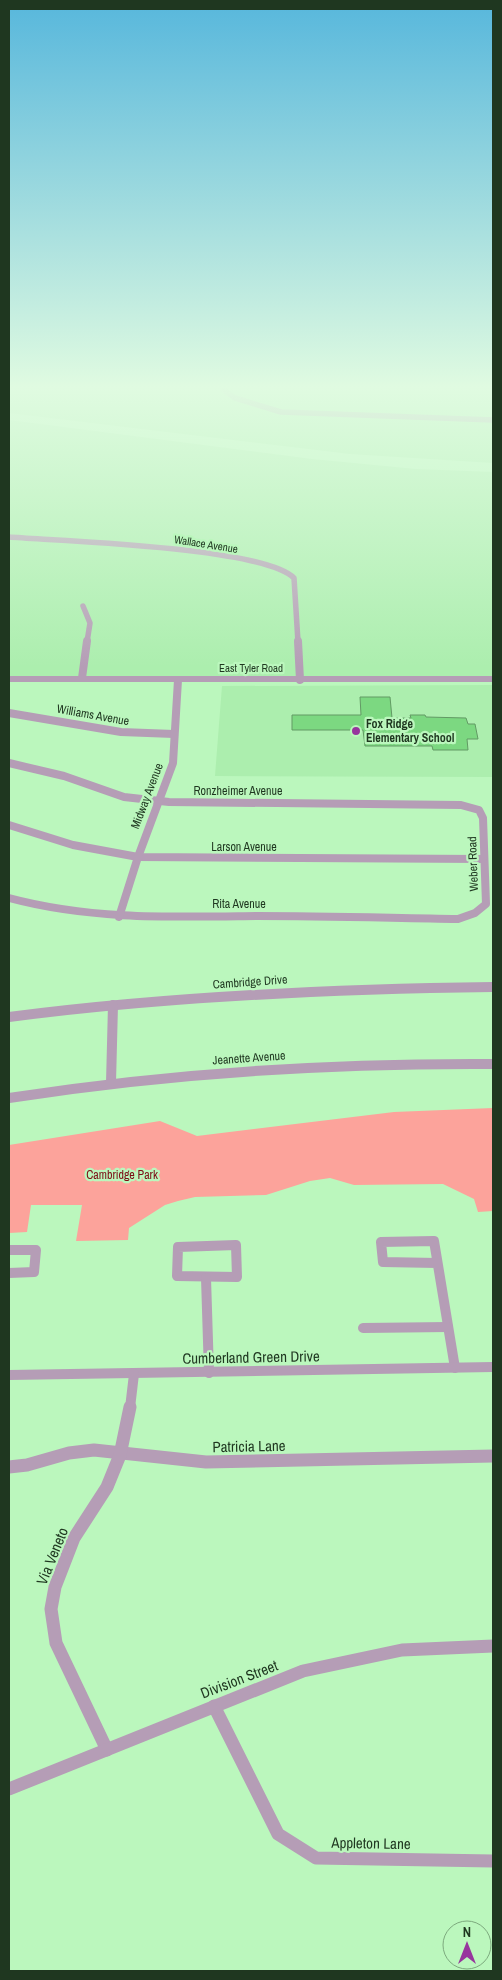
<svg xmlns="http://www.w3.org/2000/svg" width="502" height="1980" font-family="'Archivo Narrow',sans-serif">
	<rect width="100%" height="100%" fill="#bbf7bd"/>
	<g fill="#aceeae">
		<path d="M9,390H493V463L350,454L9,413Z"/>
		<path d="M9,420L312,459L416,469L493,472V677L9,678Z"/>
		<path d="M493,685V777L215,776L222,686Z"/>
	</g>
	<path fill="#fca39b" d="M493,1108V1211L478,1212L474,1199L443,1184L354,1185L330,1178L310,1181L266,1195L195,1197L178,1201L165,1205L129,1228L128,1240L76,1241L82,1205H31L27,1232L9,1233V1145L160,1121L197,1136L394,1112Z"/>
	<path fill="#7cd881" stroke="#629a64" d="M360,697H390L392,718H411L410,715H425L426,717L466,718L468,724H475L478,739H467L468,750H433L432,746H365L363,730H292V715H361Z"/>
	<g fill="none" stroke-linecap="round" stroke-linejoin="round">
		<g stroke="#b59db6" stroke-width="5.5">
			<path d="M224,390L235,398L281,412L493,420"/>
			<path d="M9,537C61,541 263,547 294,578L298,642"/>
			<path d="M83,606L90,623L87,642"/>
		</g>
		<g stroke="#b59db6" stroke-width="8">
			<path d="M298,641L300,680"/>
			<path d="M82,678L87,641"/>
			<path d="M9,713L121,732L174,734"/>
			<path d="M9,763L64,776L124,797L169,802L461,805L479,810L483,818L486,904L475,913L458,919C391,918 324,916 257,916C173,917 91,920 9,898"/>
			<path d="M9,825L73,845L138,857L483,859"/>
			<path d="M119,917L138,857L173,763L178,680"/>
		</g>
		<g stroke="#b59db6" stroke-width="10">
			<path d="M9,1017C170,996 331,989 493,987"/>
			<path d="M111,1083L113,1005"/>
			<path d="M9,1098C170,1073 330,1063 493,1064"/>
			<path d="M236,1245L237,1277L177,1276L178,1247Z"/>
			<path d="M9,1250H36L34,1272L9,1273"/>
			<path d="M437,1263L383,1262L381,1242L434,1241L455,1368"/>
			<path d="M206,1278L209,1373"/>
			<path d="M363,1328L448,1327"/>
			<path d="M9,1375L493,1367"/>
			<path d="M130,1408L134,1374"/>
		</g>
		<g stroke="#b59db6" stroke-width="13">
			<path d="M9,1467L27,1465L69,1453L94,1450L206,1462L493,1456"/>
			<path d="M214,1706L278,1834L316,1858L493,1861"/>
			<path d="M107,1750L56,1643L51,1609L55,1587L74,1538L107,1487L120,1455L130,1407"/>
			<path d="M9,1789L303,1671L402,1650L493,1646"/>
		</g>
		<rect fill="#b59db6" fill-rule="evenodd" x="9" y="676" width="484" height="6"/>
	</g>
	<linearGradient id="sky" x2="0" y2="1"><stop stop-color="#57b7dc"/><stop offset="0.58" stop-color="#e0fbe1"/><stop offset="1" stop-color="#e0fbe1" stop-opacity="0"/></linearGradient>
	<rect width="502" height="667" fill="url(#sky)"/>
	<circle fill="#97359d" stroke="#bbf7bd" stroke-width="2" cx="356" cy="731" r="5"/>
	<g text-anchor="middle" dominant-baseline="central" stroke-width="4.5" stroke-linejoin="round" paint-order="stroke">
		<g font-size="11" fill="#1f3720" stroke="#bbf7bd">
			<text transform="translate(206 544) rotate(9)">Wallace Avenue</text>
			<text x="251" y="668">East Tyler Road</text>
		</g>
		<g font-size="12" fill="#1f3720" stroke="#bbf7bd">
			<text transform="translate(93 715) rotate(10)">Williams Avenue</text>
			<text x="238" y="791">Ronzheimer Avenue</text>
			<text transform="translate(147 796) rotate(-69)">Midway Avenue</text>
			<text x="244" y="847">Larson Avenue</text>
			<text transform="translate(473 864) rotate(-92)">Weber Road</text>
			<text x="239" y="904">Rita Avenue</text>
			<text transform="translate(250 982) rotate(-4)">Cambridge Drive</text>
			<text transform="translate(249 1058) rotate(-4)">Jeanette Avenue</text>
		</g>
		<g font-size="12" font-weight="bold" fill="#1f3720" stroke="#bbf7bd" text-anchor="start">
			<text x="366" y="724">Fox Ridge<tspan x="366" dy="14">Elementary School</tspan></text>
		</g>
		<g font-size="12" fill="#7b0b13" stroke="#bbf7bd">
			<text x="122" y="1175">Cambridge Park</text>
		</g>
		<g font-size="15" fill="#1f3720" stroke="#bbf7bd">
			<text transform="translate(251 1357) rotate(-1)">Cumberland Green Drive</text>
			<text transform="translate(249 1446) rotate(-1)">Patricia Lane</text>
			<text transform="translate(52 1556) rotate(-68)">Via Veneto</text>
			<text transform="translate(239 1679) rotate(-21)">Division Street</text>
			<text transform="translate(371 1843) rotate(1)">Appleton Lane</text>
		</g>
	</g>
	<rect width="502" height="1980" fill="none" stroke="#1f3720" stroke-width="20"/>
	<g transform="translate(467 1945)"><circle r="24" fill="#bbf7bd" stroke="#7daa7e"/>
	<path d="M0-4L9 19L0 12L-9 19Z" fill="#97359d"/>
	<text y="-8" font-size="14" font-weight="bold" text-anchor="middle" fill="#1f3720">N</text>
	</g>
</svg>
